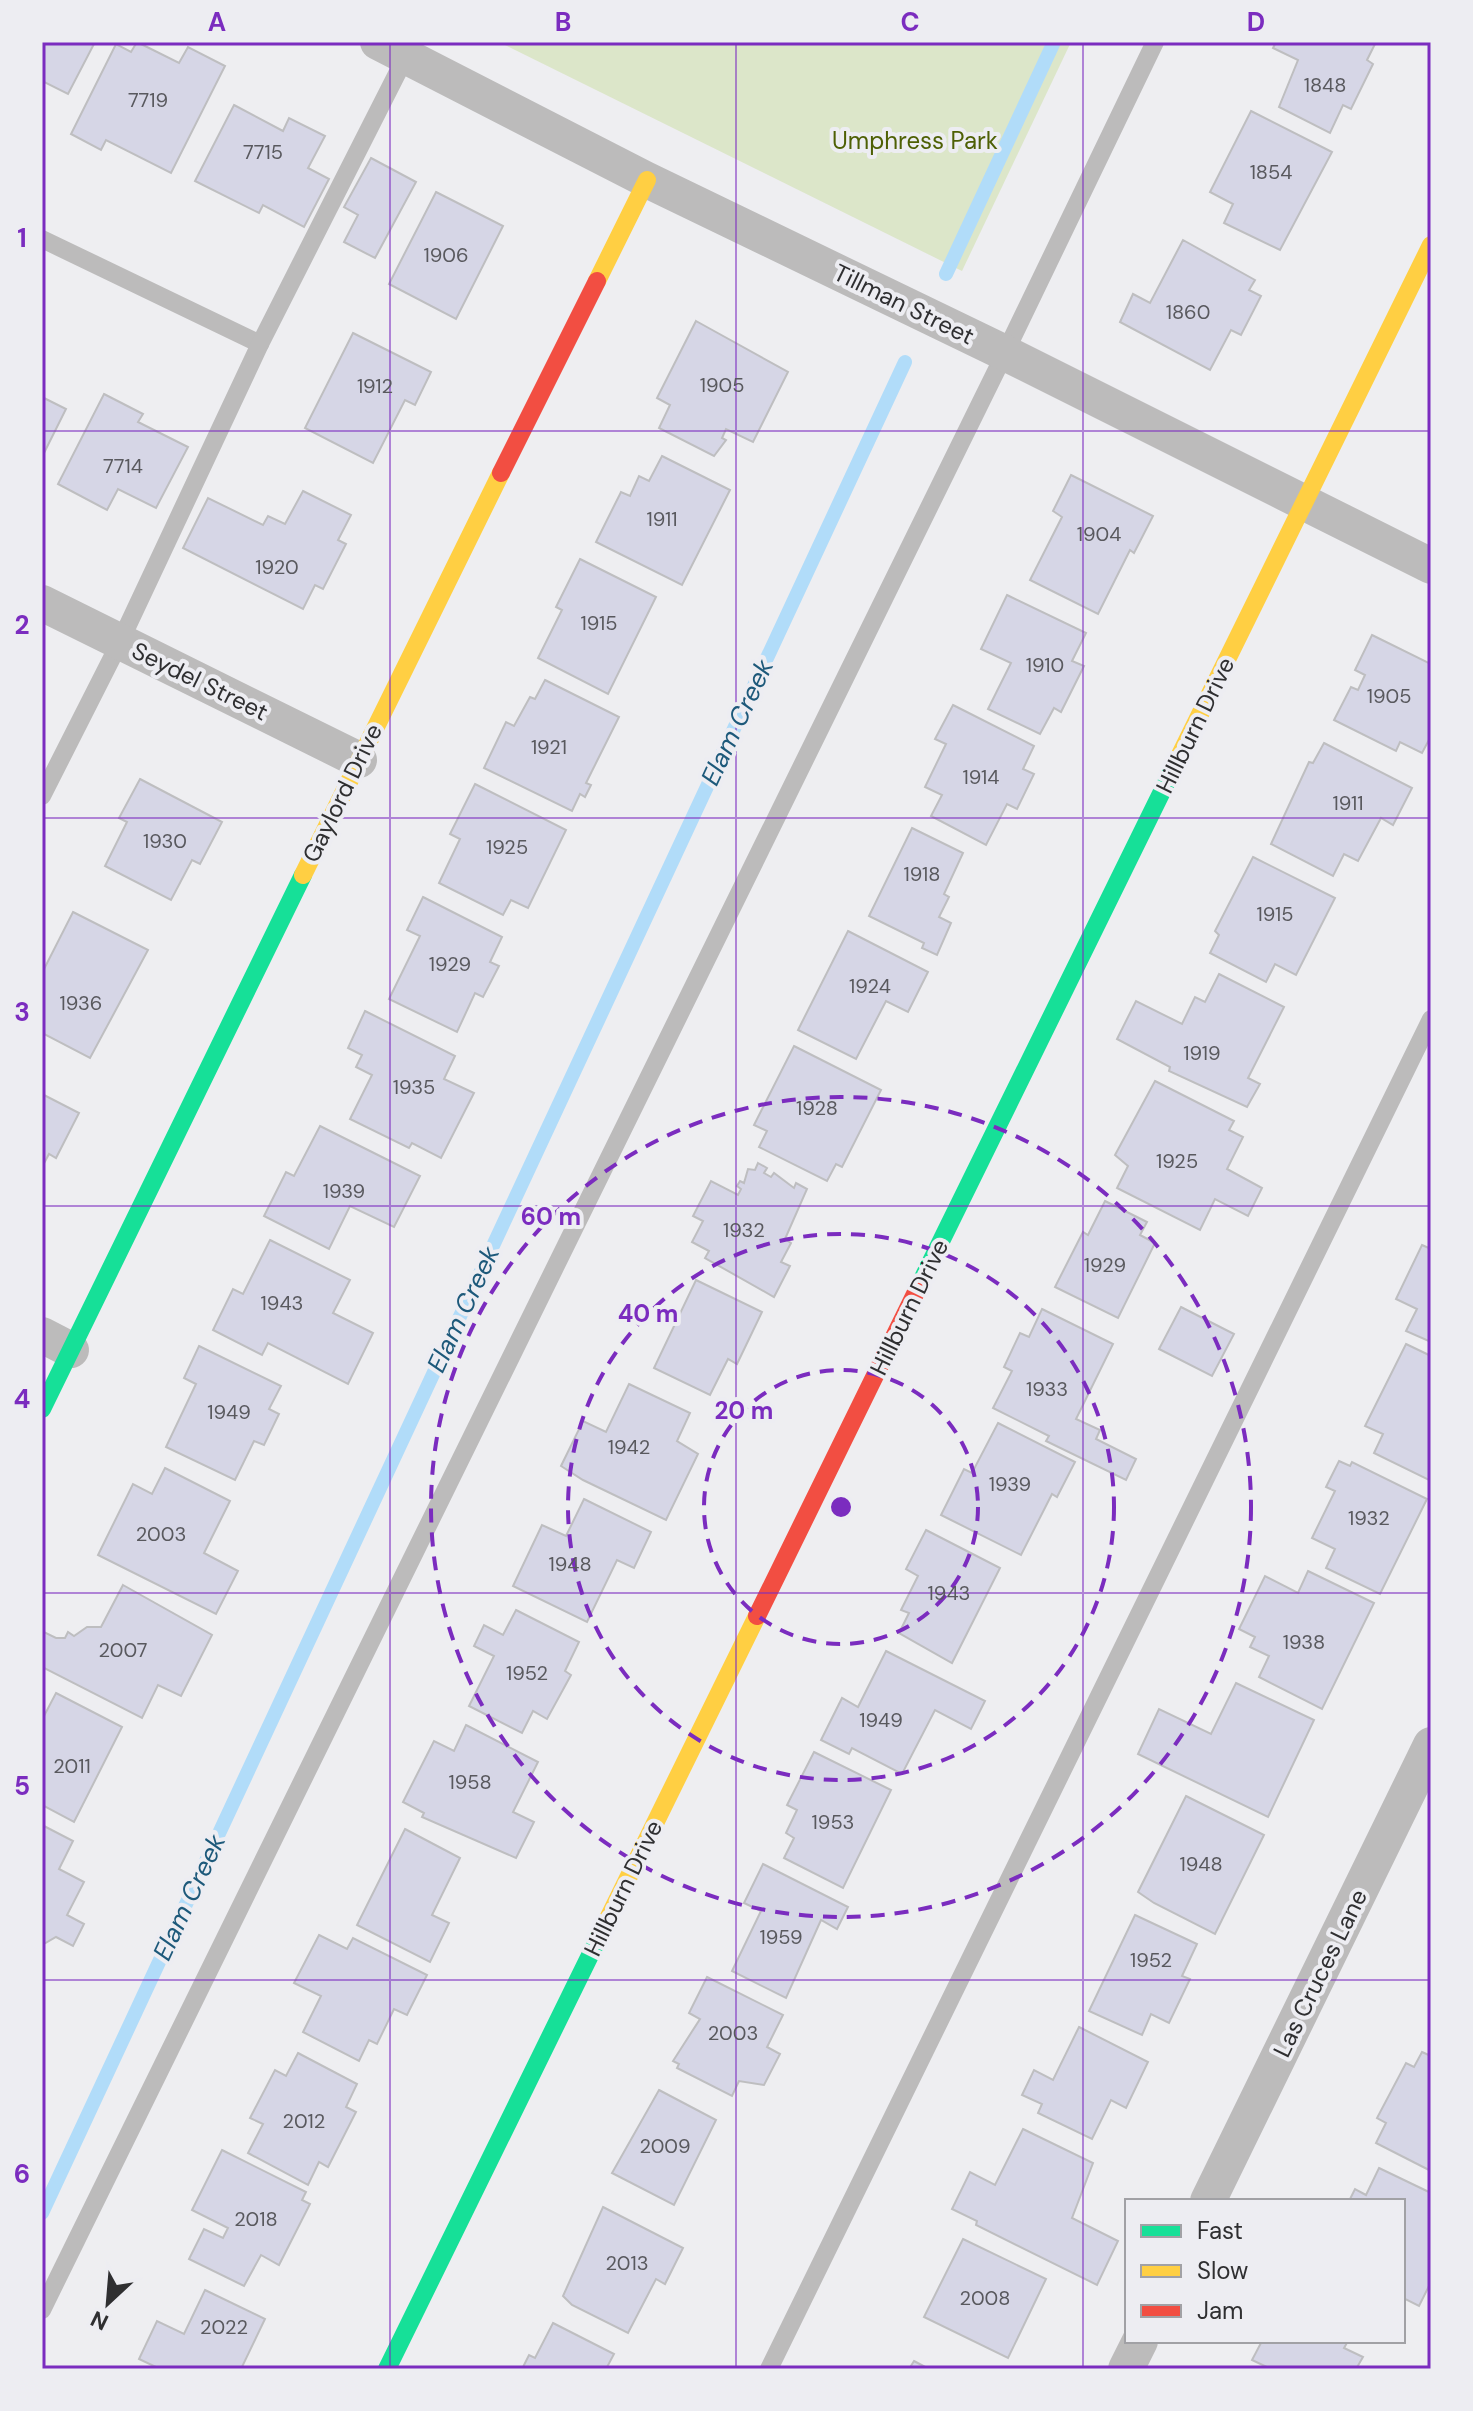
<svg xmlns="http://www.w3.org/2000/svg" width="1473" height="2411" font-family="'DM Sans',sans-serif">
	<rect width="100%" height="100%" fill="#eeeef1"/>
	<path fill="#dce6c9" d="M499,42H1071L962,271Z"/>
	<g fill="none" stroke-linecap="round" stroke-linejoin="round">
		<g stroke="#b1dcf9" stroke-width="14">
			<path d="M946,274L1054,42"/>
			<path d="M42,2213L905,362"/>
		</g>
	</g>
	<g fill="#d6d6e6" stroke="#bebec0" stroke-width="2">
		<path d="M42,42H95L68,94L42,81Z"/>
		<path d="M137,42L179,63L188,47L225,66L171,173L106,140L101,150L71,134L116,44L131,52Z"/>
		<path d="M1276,42H1376L1367,60L1373,64L1351,109L1343,105L1330,133L1279,107L1298,60L1273,48Z"/>
		<path d="M234,105L283,131L289,118L325,136L308,168L329,179L304,227L263,205L259,213L195,181Z"/>
		<path d="M1251,111L1332,152L1280,250L1224,223L1233,204L1210,192Z"/>
		<path d="M371,158L416,182L375,258L344,242L358,215L344,207Z"/>
		<path d="M436,192L503,226L456,319L389,284Z"/>
		<path d="M1183,240L1255,280L1249,290L1261,296L1241,335L1231,330L1210,370L1120,322L1133,294L1150,303Z"/>
		<path d="M696,321L788,372L753,442L726,429L722,438L726,440L714,456L659,428L670,405L657,398Z"/>
		<path d="M353,333L431,372L415,405L405,400L373,463L305,428Z"/>
		<path d="M104,394L143,414L138,422L188,447L156,508L118,489L107,510L58,484Z"/>
		<path d="M42,397L66,409L42,457Z"/>
		<path d="M662,456L730,490L682,585L596,542L621,492L630,496L639,476L649,481Z"/>
		<path d="M1071,475L1153,516L1134,553L1130,550L1098,614L1030,580L1062,517L1053,511Z"/>
		<path d="M303,491L351,515L338,540L346,544L323,589L315,585L303,609L183,548L208,498L263,525L268,516L285,524Z"/>
		<path d="M580,559L656,597L608,694L538,658L562,610L556,607Z"/>
		<path d="M1007,595L1086,633L1072,661L1084,666L1061,712L1054,708L1040,734L988,709L1011,663L981,649Z"/>
		<path d="M1372,635L1431,664V736L1422,753L1400,742L1396,751L1334,720L1351,687L1358,690L1365,675L1355,670Z"/>
		<path d="M545,680L619,717L586,783L591,785L585,797L580,794L572,811L484,768L506,722L514,726L530,697L535,699Z"/>
		<path d="M953,705L1034,746L1023,769L1034,774L1017,809L1007,804L986,845L931,816L942,795L925,787L946,744L935,739Z"/>
		<path d="M1324,743L1412,788L1393,825L1381,818L1358,861L1344,854L1333,876L1271,844L1309,762L1313,763Z"/>
		<path d="M140,779L222,822L200,864L192,860L171,900L105,866L127,822L119,818Z"/>
		<path d="M475,784L566,830L528,908L511,900L503,915L439,883L460,839L450,834Z"/>
		<path d="M912,828L963,853L944,894L949,897L939,917L951,923L937,955L922,948L924,943L869,916Z"/>
		<path d="M1253,857L1335,898L1296,975L1275,964L1266,982L1210,953L1219,935L1215,931Z"/>
		<path d="M423,897L502,937L490,962L499,966L483,997L475,993L457,1032L389,999L420,936L407,930Z"/>
		<path d="M73,912L148,950L90,1058L42,1033V973Z"/>
		<path d="M848,931L928,972L908,1012L886,1001L856,1059L798,1030Z"/>
		<path d="M1219,974L1284,1007L1248,1078L1260,1084L1247,1107L1169,1071L1170,1067L1117,1039L1136,1001L1182,1024L1195,997L1205,1002Z"/>
		<path d="M365,1011L455,1056L444,1079L474,1093L441,1158L412,1143L409,1148L350,1119L372,1075L356,1067L362,1055L348,1048Z"/>
		<path d="M794,1046L881,1090L842,1167L836,1164L827,1181L759,1147L767,1131L754,1125Z"/>
		<path d="M1155,1081L1234,1121L1229,1130L1243,1137L1227,1169L1262,1188L1248,1216L1215,1199L1200,1230L1117,1188L1128,1166L1115,1155Z"/>
		<path d="M42,1094L79,1113L56,1158L49,1154L42,1167Z"/>
		<path d="M320,1126L420,1176L394,1227L350,1206L329,1249L264,1216L286,1172L294,1176Z"/>
		<path d="M758,1163L767,1168L764,1173L771,1177L774,1173L794,1188L796,1183L807,1189L785,1239L791,1243L781,1262L790,1266L774,1297L705,1258L709,1251L692,1242L703,1221L693,1216L711,1181L738,1195L741,1189L737,1186L740,1181L744,1183L748,1169L755,1170Z"/>
		<path d="M1105,1201L1147,1222L1140,1235L1155,1243L1118,1318L1055,1287L1083,1232L1088,1235Z"/>
		<path d="M270,1240L350,1280L333,1313L373,1333L348,1384L268,1343L262,1355L213,1330L233,1289L243,1294Z"/>
		<path d="M1422,1245L1431,1249V1342L1406,1331L1417,1309L1396,1299Z"/>
		<path d="M696,1280L762,1312L737,1364L728,1359L710,1395L654,1368Z"/>
		<path d="M1181,1307L1234,1334L1212,1376L1159,1349Z"/>
		<path d="M1042,1309L1113,1344L1076,1419L1100,1430L1096,1439L1136,1459L1126,1480L1046,1441L1049,1436L993,1408L1012,1371L1004,1367L1020,1333L1029,1337Z"/>
		<path d="M1406,1344L1431,1356V1481L1374,1453L1383,1434L1365,1426Z"/>
		<path d="M199,1346L281,1386L269,1409L279,1414L264,1445L254,1441L235,1480L166,1447L196,1384L184,1378Z"/>
		<path d="M629,1384L690,1413L677,1441L698,1454L666,1520L583,1480L561,1466L583,1421L606,1432Z"/>
		<path d="M998,1423L1075,1462L1057,1497L1052,1494L1021,1555L941,1515L964,1469L972,1473Z"/>
		<path d="M1339,1461L1350,1466L1352,1462L1427,1499L1380,1594L1326,1568L1335,1549L1312,1538L1335,1491L1326,1487Z"/>
		<path d="M165,1468L230,1501L204,1553L238,1571L216,1614L98,1555L133,1484L152,1494Z"/>
		<path d="M584,1499L651,1532L634,1568L617,1560L587,1622L513,1586L542,1525L566,1536Z"/>
		<path d="M926,1530L1000,1568L952,1663L899,1633L909,1613L901,1610L918,1576L906,1569Z"/>
		<path d="M1308,1571L1374,1603L1322,1709L1259,1677L1269,1656L1250,1647L1255,1637L1239,1629L1265,1576L1298,1593Z"/>
		<path d="M123,1585L212,1635L181,1696L158,1685L142,1718L42,1667V1631L56,1638H65L68,1632L74,1636L87,1627H101Z"/>
		<path d="M516,1610L579,1642L565,1671L571,1675L547,1719L533,1711L522,1733L469,1706L494,1656L474,1646L484,1625L503,1635Z"/>
		<path d="M886,1651L985,1701L971,1729L935,1710L902,1774L852,1748L849,1754L821,1740L842,1698L858,1707Z"/>
		<path d="M1236,1683L1314,1720L1268,1817L1138,1754L1159,1709L1211,1734Z"/>
		<path d="M56,1693L122,1727L74,1822L42,1805V1716H44Z"/>
		<path d="M466,1725L538,1762L513,1812L534,1822L516,1858L422,1817L424,1813L403,1802L434,1741L454,1751Z"/>
		<path d="M814,1752L891,1790L843,1888L784,1858L794,1838L786,1833L797,1810L787,1805Z"/>
		<path d="M1186,1796L1264,1835L1215,1934L1154,1903L1138,1892Z"/>
		<path d="M42,1825L73,1841L59,1869L84,1882L67,1915L84,1924L73,1946L56,1937L42,1945Z"/>
		<path d="M405,1829L460,1858L432,1915L449,1923L430,1962L357,1925Z"/>
		<path d="M763,1864L848,1907L837,1929L821,1920L786,1998L732,1971L761,1911L744,1903Z"/>
		<path d="M1135,1915L1197,1944L1182,1976L1190,1979L1169,2023L1151,2014L1142,2035L1089,2011Z"/>
		<path d="M319,1935L347,1949L353,1938L427,1975L407,2015L394,2009L377,2044L369,2040L359,2061L303,2032L321,1996L294,1983Z"/>
		<path d="M707,1977L783,2015L767,2047L780,2054L764,2085L739,2081L732,2096L677,2068L679,2064L673,2061L700,2019L689,2013Z"/>
		<path d="M1079,2027L1148,2062L1126,2108L1111,2100L1092,2139L1038,2113L1042,2104L1022,2095L1034,2070L1053,2080Z"/>
		<path d="M1422,2052L1431,2056V2171L1376,2143L1386,2123L1377,2118L1406,2063L1414,2067Z"/>
		<path d="M298,2053L357,2084L346,2107L356,2112L328,2167L319,2162L308,2185L248,2153L263,2124L250,2118L275,2070L286,2076Z"/>
		<path d="M659,2090L716,2120L674,2205L612,2173Z"/>
		<path d="M1023,2129L1093,2163L1072,2218L1118,2241L1097,2285L976,2225L977,2221L952,2209L970,2172L995,2185Z"/>
		<path d="M222,2150L306,2192L302,2200L310,2204L279,2265L261,2255L244,2286L189,2259L204,2229L223,2238L228,2228L192,2210Z"/>
		<path d="M1379,2168L1431,2193V2282L1419,2306L1403,2298V2201H1349L1355,2189L1366,2195Z"/>
		<path d="M603,2207L683,2248L665,2284L656,2279L628,2333L572,2305L563,2296Z"/>
		<path d="M963,2239L1046,2279L1008,2358L924,2317Z"/>
		<path d="M205,2290L265,2319L241,2369H155L156,2367L139,2359L157,2321L184,2334Z"/>
		<path d="M553,2323L614,2354L606,2369H522L529,2355L535,2358Z"/>
		<path d="M1262,2341H1348L1344,2348L1363,2357L1356,2369H1271L1252,2360Z"/>
		<path d="M914,2361L929,2369H909Z"/>
	</g>
	<g fill="none" stroke-linecap="round" stroke-linejoin="round">
		<g stroke="#bcbbbb" stroke-width="18">
			<path d="M42,239L260,344"/>
			<path d="M42,796L120,642L260,344L406,56"/>
			<path d="M42,2310L1005,353L1155,42"/>
			<path d="M769,2369L1431,1019"/>
		</g>
		<g stroke="#bcbbbb" stroke-width="36">
			<path d="M378,42L647,180L1005,353L1431,566"/>
			<path d="M42,603L359,760"/>
			<path d="M42,1335L71,1350"/>
			<path d="M1208,2201L1431,1745"/>
			<path d="M1126,2369L1140,2341"/>
		</g>
		<g stroke="#16e098" stroke-width="18">
			<path d="M918,1288L1177,761"/>
			<path d="M42,1409L303,875"/>
			<path d="M387,2369L600,1935"/>
		</g>
		<g stroke="#ffcf43" stroke-width="18">
			<path d="M597,281L647,180"/>
			<path d="M1177,761L1431,245"/>
			<path d="M303,875L501,473"/>
			<path d="M600,1935L757,1616"/>
		</g>
		<g stroke="#f24e42" stroke-width="18">
			<path d="M501,473L597,281"/>
			<path d="M757,1616L918,1288"/>
		</g>
	</g>
	<path fill="none" stroke="#7b2cbf" stroke-width="2" stroke-opacity="0.55" d="M390,42V2369M736,42V2369M1083,42V2369M42,431H1431M42,818H1431M42,1206H1431M42,1593H1431M42,1980H1431"/>
	<g fill="none" stroke="#7b2cbf" stroke-width="4" stroke-dasharray="14 10">
		<circle cx="841" cy="1507" r="137"/>
		<circle cx="841" cy="1507" r="273"/>
		<circle cx="841" cy="1507" r="410"/>
	</g>
	<g text-anchor="middle" dominant-baseline="central" stroke-width="8" stroke-linejoin="round" paint-order="stroke">
		<g font-size="20" fill="#59595e">
			<text x="1325" y="85">1848</text>
			<text x="148" y="100">7719</text>
			<text x="263" y="152">7715</text>
			<text x="1271" y="172">1854</text>
			<text x="446" y="255">1906</text>
			<text x="1188" y="312">1860</text>
			<text x="722" y="385">1905</text>
			<text x="375" y="386">1912</text>
			<text x="123" y="466">7714</text>
			<text x="662" y="519">1911</text>
			<text x="1099" y="534">1904</text>
			<text x="277" y="567">1920</text>
			<text x="599" y="623">1915</text>
			<text x="1045" y="665">1910</text>
			<text x="1389" y="696">1905</text>
			<text x="549" y="747">1921</text>
			<text x="981" y="777">1914</text>
			<text x="1348" y="803">1911</text>
			<text x="165" y="841">1930</text>
			<text x="507" y="847">1925</text>
			<text x="922" y="874">1918</text>
			<text x="1275" y="914">1915</text>
			<text x="450" y="964">1929</text>
			<text x="870" y="986">1924</text>
			<text x="81" y="1003">1936</text>
			<text x="1202" y="1053">1919</text>
			<text x="414" y="1087">1935</text>
			<text x="817" y="1108">1928</text>
			<text x="1177" y="1161">1925</text>
			<text x="344" y="1191">1939</text>
			<text x="744" y="1230">1932</text>
			<text x="1105" y="1265">1929</text>
			<text x="282" y="1303">1943</text>
			<text x="1047" y="1389">1933</text>
			<text x="229" y="1412">1949</text>
			<text x="629" y="1447">1942</text>
			<text x="1010" y="1484">1939</text>
			<text x="1369" y="1518">1932</text>
			<text x="161" y="1534">2003</text>
			<text x="570" y="1564">1948</text>
			<text x="949" y="1593">1943</text>
			<text x="1304" y="1642">1938</text>
			<text x="123" y="1650">2007</text>
			<text x="527" y="1673">1952</text>
			<text x="881" y="1720">1949</text>
			<text x="72" y="1766">2011</text>
			<text x="470" y="1782">1958</text>
			<text x="833" y="1822">1953</text>
			<text x="1201" y="1864">1948</text>
			<text x="781" y="1937">1959</text>
			<text x="1151" y="1960">1952</text>
			<text x="733" y="2033">2003</text>
			<text x="304" y="2121">2012</text>
			<text x="665" y="2146">2009</text>
			<text x="256" y="2219">2018</text>
			<text x="627" y="2263">2013</text>
			<text x="985" y="2298">2008</text>
			<text x="224" y="2327">2022</text>
		</g>
		<g font-size="24" fill="#4e6005" stroke="#ededf2">
			<text x="915" y="140">Umphress Park</text>
		</g>
		<g font-size="24" fill="#2f2f31" stroke="#ededf2">
			<text transform="translate(904 304) rotate(26)">Tillman Street</text>
			<text transform="translate(200 681) rotate(26)">Seydel Street</text>
			<text transform="translate(1195 725) rotate(-64)">Hillburn Drive</text>
			<text transform="translate(342 793) rotate(-64)">Gaylord Drive</text>
			<text transform="translate(909 1307) rotate(-64)">Hillburn Drive</text>
			<text transform="translate(623 1888) rotate(-64)">Hillburn Drive</text>
			<text transform="translate(1320 1973) rotate(-64)">Las Cruces Lane</text>
		</g>
		<g font-size="26" font-style="italic" fill="#1d597a" stroke="#ededf2">
			<text transform="translate(737 722) rotate(-65)">Elam Creek</text>
			<text transform="translate(463 1309) rotate(-65)">Elam Creek</text>
			<text transform="translate(189 1897) rotate(-65)">Elam Creek</text>
		</g>
	</g>
	<circle cx="841" cy="1507" r="12" fill="#7b2cbf" stroke="#ededf2" stroke-width="4"/>
	<g font-size="24" text-anchor="middle" font-weight="bold" fill="#7b2cbf" stroke="#ededf2" stroke-width="8" stroke-linejoin="round" paint-order="stroke">
		<text x="551" y="1225">60 m</text>
		<text x="648" y="1322">40 m</text>
		<text x="744" y="1419">20 m</text>
	</g>
	<rect width="1473" height="2411" fill="none" stroke="#ededf2" stroke-width="88"/>
	<rect x="1125" y="2199" width="280" height="144" fill="#ededf2" stroke="#a1a1a5" stroke-width="2"/>
	<rect x="1141" y="2225" width="40" height="12" fill="#16e098" stroke="#a1a1a5" stroke-width="2"/>
	<text x="1197" y="2239" font-size="24" fill="#2f2f31">Fast</text>
	<rect x="1141" y="2265" width="40" height="12" fill="#ffcf43" stroke="#a1a1a5" stroke-width="2"/>
	<text x="1197" y="2279" font-size="24" fill="#2f2f31">Slow</text>
	<rect x="1141" y="2305" width="40" height="12" fill="#f24e42" stroke="#a1a1a5" stroke-width="2"/>
	<text x="1197" y="2319" font-size="24" fill="#2f2f31">Jam</text>
	<g transform="translate(108 2303) rotate(206)" stroke="#ededf2" stroke-width="6" paint-order="stroke">
	<path d="M0-6L14 30L0 20L-14 30Z" fill="#2f2f31"/>
	<text y="-12" font-size="22" font-weight="bold" text-anchor="middle" fill="#2f2f31">N</text>
	</g>
	<rect x="44" y="44" width="1385" height="2323" fill="none" stroke="#7b2cbf" stroke-width="3"/>
	<g font-size="26" text-anchor="middle" font-weight="bold" fill="#7b2cbf">
		<text x="217" y="31">A</text>
		<text x="563" y="31">B</text>
		<text x="910" y="31">C</text>
		<text x="1256" y="31">D</text>
		<text x="22" y="247">1</text>
		<text x="22" y="634">2</text>
		<text x="22" y="1021">3</text>
		<text x="22" y="1408">4</text>
		<text x="22" y="1795">5</text>
		<text x="22" y="2183">6</text>
	</g>
</svg>
